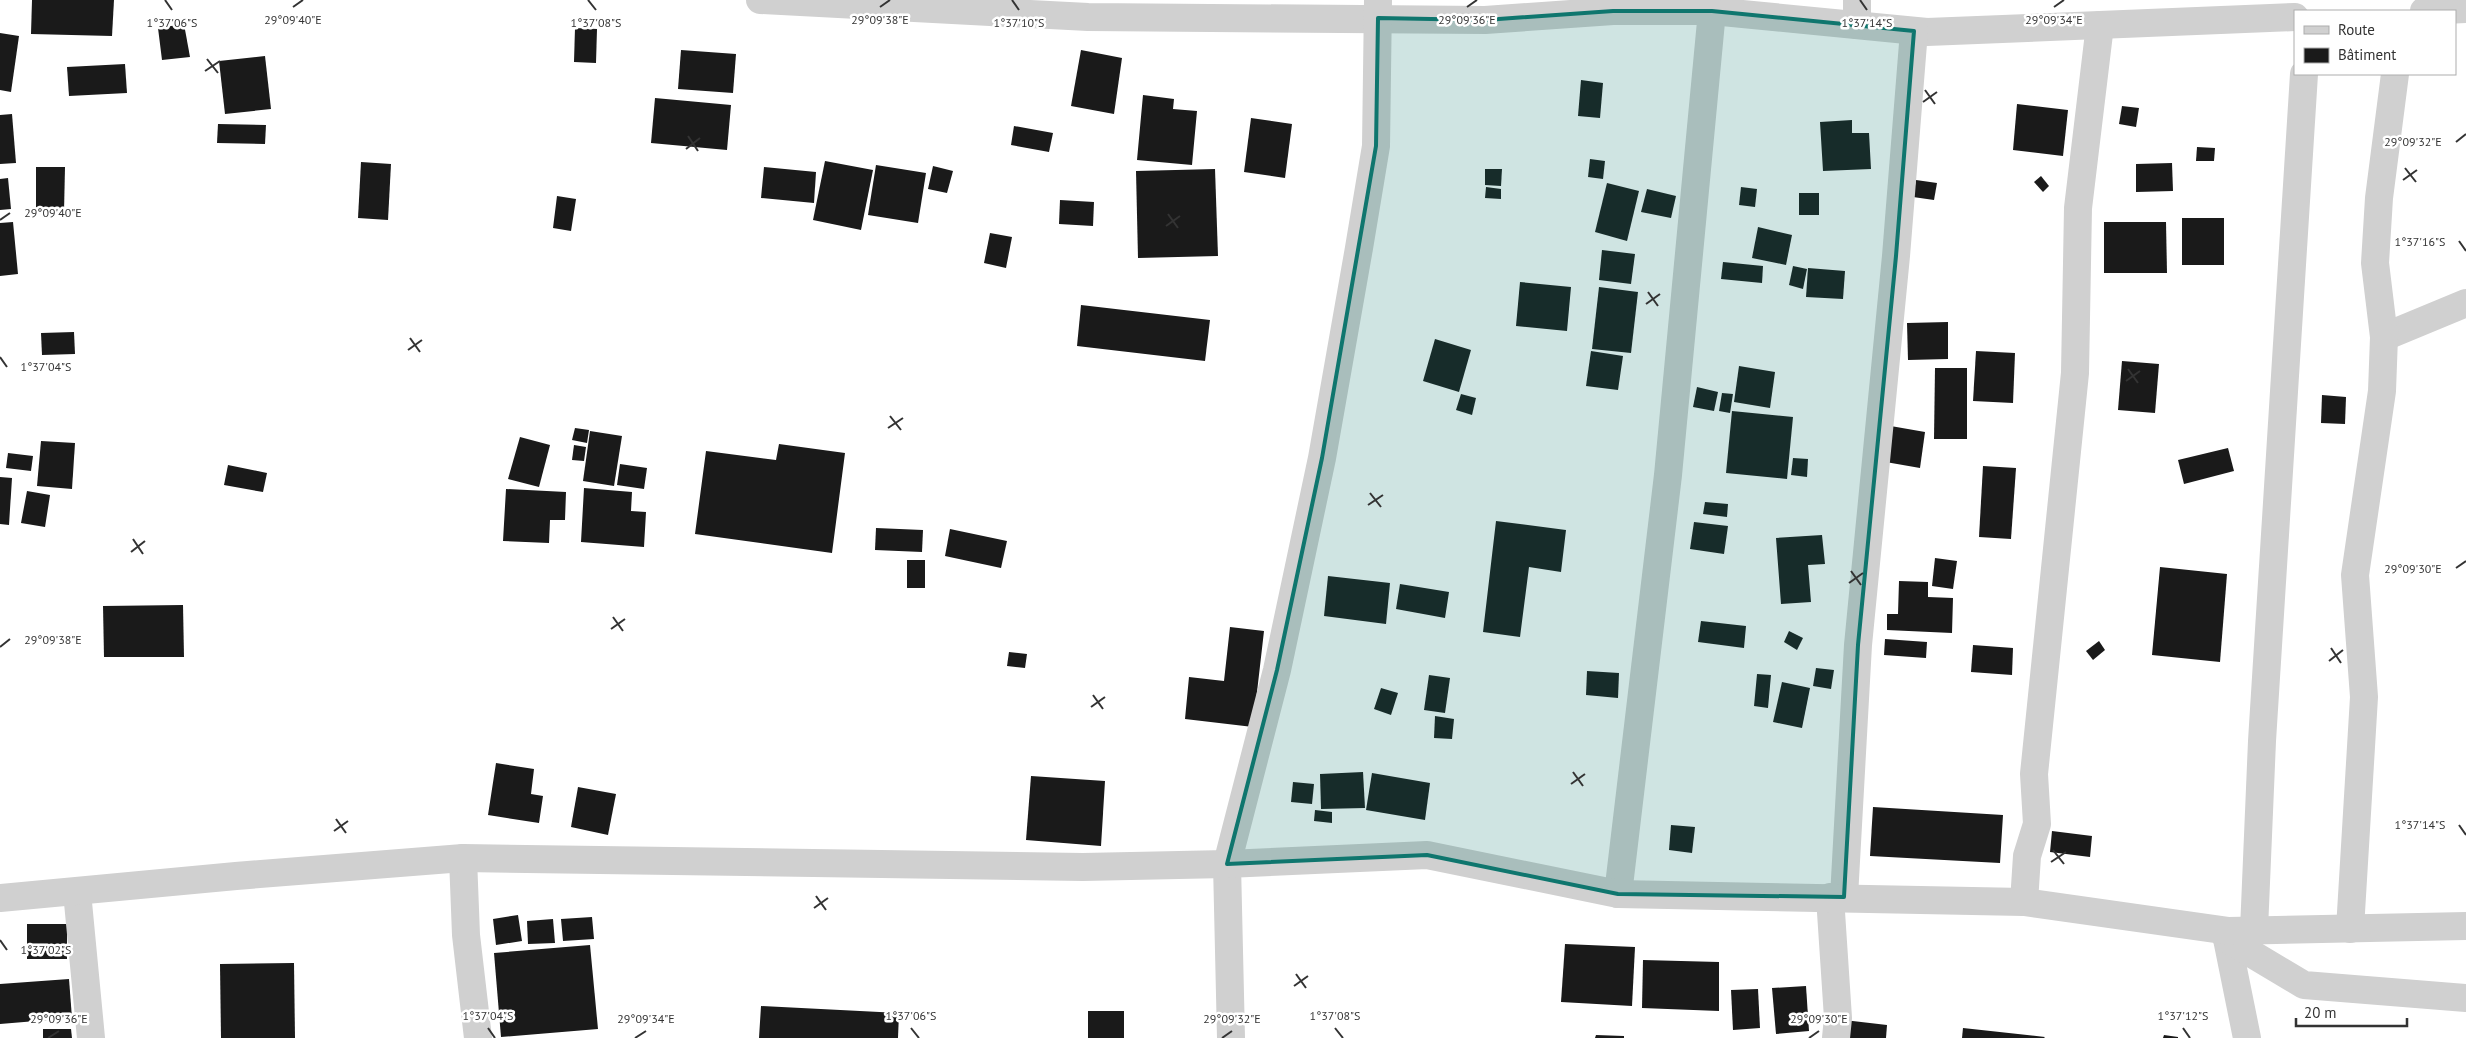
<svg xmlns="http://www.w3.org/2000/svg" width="2466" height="1038" font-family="'PT Sans',sans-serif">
	<rect width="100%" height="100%" fill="#fff"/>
	<g fill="#1a1a1a">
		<path d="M32,0H114L112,36L31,34Z"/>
		<path d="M184,24L190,57L162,60L158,28Z"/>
		<path d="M575,28L597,29L596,63L574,62Z"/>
		<path d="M0,33L19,36L11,92L0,90Z"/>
		<path d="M681,50L736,54L733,93L678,89Z"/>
		<path d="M1081,50L1122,58L1114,114L1071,106Z"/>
		<path d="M265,56L271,109L225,114L219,61Z"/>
		<path d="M125,64L127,93L69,96L67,67Z"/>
		<path d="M1581,80L1603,83L1600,118L1578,116Z"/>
		<path d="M1143,95L1174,99L1173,109L1197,111L1192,165L1137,160Z"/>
		<path d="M655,98L731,105L727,150L651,143Z"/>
		<path d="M2017,104L2068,110L2063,156L2013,150Z"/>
		<path d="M2122,106L2139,108L2136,127L2119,124Z"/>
		<path d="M12,114L16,163L0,164V115Z"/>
		<path d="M1251,118L1292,124L1285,178L1244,172Z"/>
		<path d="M1852,120V133H1869L1871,169L1823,171L1820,122Z"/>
		<path d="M218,124L266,125L265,144L217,143Z"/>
		<path d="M1014,126L1053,133L1049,152L1011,145Z"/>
		<path d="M2197,147L2215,148L2214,161H2196Z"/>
		<path d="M1590,159L1605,161L1603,179L1588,177Z"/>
		<path d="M825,161L873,170L861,230L813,220Z"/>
		<path d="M361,162L391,164L388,220L358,218Z"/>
		<path d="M2172,163L2173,191L2136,192V164Z"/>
		<path d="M876,165L926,173L918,223L868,215Z"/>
		<path d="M933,166L953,171L947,193L928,189Z"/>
		<path d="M36,167H65L64,212L36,211Z"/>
		<path d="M764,167L816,172L814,203L761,198Z"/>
		<path d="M1215,169L1218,256L1138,258L1136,171Z"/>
		<path d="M1485,169H1502L1501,186L1485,185Z"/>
		<path d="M2041,176L2049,186L2043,192L2034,182Z"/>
		<path d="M8,178L11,209L0,210V179Z"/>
		<path d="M1916,180L1937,183L1934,200L1913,197Z"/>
		<path d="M1607,183L1639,191L1627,241L1595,232Z"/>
		<path d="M1486,187L1501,189V199L1485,198Z"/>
		<path d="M1741,187L1757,189L1755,207L1739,205Z"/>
		<path d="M1647,189L1676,196L1671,218L1641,212Z"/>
		<rect x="1799" y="193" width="20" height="22"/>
		<path d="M557,196L576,199L571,231L553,228Z"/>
		<path d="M1060,200L1094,202L1093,226L1059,224Z"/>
		<rect x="2182" y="218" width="42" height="47"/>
		<path d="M13,222L18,274L0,276V223Z"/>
		<path d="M2104,222H2166L2167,273H2104Z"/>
		<path d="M1758,227L1792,235L1786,265L1752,258Z"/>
		<path d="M990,233L1012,237L1006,268L984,263Z"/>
		<path d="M1602,250L1635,254L1631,284L1599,280Z"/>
		<path d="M1723,262L1763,266L1762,283L1721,279Z"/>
		<path d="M1793,266L1807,269L1803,289L1789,285Z"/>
		<path d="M1808,268L1845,271L1843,299L1806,297Z"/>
		<path d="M1520,282L1571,287L1567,331L1516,326Z"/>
		<path d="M1599,287L1638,292L1631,353L1592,349Z"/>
		<path d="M1081,305L1210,320L1205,361L1077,346Z"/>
		<path d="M1948,322V359L1908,360L1907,323Z"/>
		<path d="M74,332L75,354L42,355L41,333Z"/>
		<path d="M1435,339L1471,350L1459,392L1423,381Z"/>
		<path d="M1591,351L1623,356L1618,390L1586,386Z"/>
		<path d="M1976,351L2015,353L2013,403L1973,401Z"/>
		<path d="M2122,361L2159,364L2155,413L2118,410Z"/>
		<path d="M1739,366L1775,372L1770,408L1734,402Z"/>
		<path d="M1935,368H1967V439H1934Z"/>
		<path d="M1697,387L1718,392L1714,411L1693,407Z"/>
		<path d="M1722,393L1733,394L1730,413L1719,411Z"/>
		<path d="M1461,394L1476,398L1472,415L1456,410Z"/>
		<path d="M2322,395L2346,397L2345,424L2321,423Z"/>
		<path d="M1732,411L1793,417L1787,479L1726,473Z"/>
		<path d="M1885,425L1925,432L1920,468L1880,461Z"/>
		<path d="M575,428L589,430L587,443L572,440Z"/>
		<path d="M590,431L622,436L614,486L583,481Z"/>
		<path d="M520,437L550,445L539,487L508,479Z"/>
		<path d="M41,441L75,443L72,489L37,486Z"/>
		<path d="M779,444L845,453L832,553L695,534L706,451L776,460Z"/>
		<path d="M574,445L586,447L584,461L572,460Z"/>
		<path d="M2228,448L2234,471L2184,484L2178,460Z"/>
		<path d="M8,453L33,456L31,471L6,468Z"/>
		<path d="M1793,458L1808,459L1807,477L1791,475Z"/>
		<path d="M620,464L647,468L644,489L617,485Z"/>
		<path d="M228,465L267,473L263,492L224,485Z"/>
		<path d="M1983,466L2016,468L2011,539L1979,537Z"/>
		<path d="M0,477L12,478L9,525L0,524Z"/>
		<path d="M584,488L632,492L631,511L646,512L644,547L581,542Z"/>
		<path d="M506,489L566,492L565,520H550L549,543L503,541Z"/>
		<path d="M27,491L50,495L45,527L21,523Z"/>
		<path d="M1705,502L1728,504L1727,517L1703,514Z"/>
		<path d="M1496,521L1566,530L1561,572L1529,567L1520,637L1483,632Z"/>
		<path d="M1694,522L1728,526L1724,554L1690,549Z"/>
		<path d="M876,528L923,530L922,552L875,550Z"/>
		<path d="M950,529L1007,541L1001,568L945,556Z"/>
		<path d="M1822,535L1825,564L1808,565L1811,602L1781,604L1776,538Z"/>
		<path d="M1935,558L1957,561L1953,589L1932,586Z"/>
		<rect x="907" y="560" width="18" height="28"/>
		<path d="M2160,567L2227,574L2220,662L2152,655Z"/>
		<path d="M1328,576L1390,583L1386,624L1324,616Z"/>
		<path d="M1899,581L1928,582V597L1953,598L1952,633L1887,630V614H1898Z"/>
		<path d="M1400,584L1449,592L1445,618L1396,609Z"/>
		<path d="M183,605L184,657H104L103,606Z"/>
		<path d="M1701,621L1746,626L1744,648L1698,642Z"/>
		<path d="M1230,627L1264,631L1253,727L1185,719L1189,677L1224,681Z"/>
		<path d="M1789,631L1803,638L1797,650L1784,642Z"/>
		<path d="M1885,639L1927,642L1926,658L1884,655Z"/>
		<path d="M2099,641L2105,650L2093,660L2086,651Z"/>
		<path d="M1973,645L2013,648L2012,675L1971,672Z"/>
		<path d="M1009,652L1027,654L1025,668L1007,666Z"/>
		<path d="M1816,668L1834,670L1831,689L1813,686Z"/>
		<path d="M1587,671L1619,673L1618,698L1586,695Z"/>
		<path d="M1757,674L1771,675L1768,708L1754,706Z"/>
		<path d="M1429,675L1450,678L1445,713L1424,710Z"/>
		<path d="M1782,682L1810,688L1802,728L1773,722Z"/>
		<path d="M1381,688L1398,693L1391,715L1374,709Z"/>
		<path d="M1435,716L1454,719L1452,739L1434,738Z"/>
		<path d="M496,763L534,769L531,794L543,796L539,823L488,815Z"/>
		<path d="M1363,772L1365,808L1321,809L1320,774Z"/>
		<path d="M1372,773L1430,783L1425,820L1366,810Z"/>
		<path d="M1031,776L1105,781L1101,846L1026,840Z"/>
		<path d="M1293,782L1314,784L1312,804L1291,802Z"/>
		<path d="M578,787L616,794L608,835L571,827Z"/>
		<path d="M1873,807L2003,815L2000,863L1870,856Z"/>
		<path d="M1315,810L1332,812V823L1314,821Z"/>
		<path d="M1671,825L1695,827L1692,853L1669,850Z"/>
		<path d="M2052,831L2092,836L2090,857L2050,852Z"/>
		<path d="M518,915L522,941L496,945L493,919Z"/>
		<path d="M592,917L594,939L563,941L561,919Z"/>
		<path d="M553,919L555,943L528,944L527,921Z"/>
		<rect x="27" y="924" width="40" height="35"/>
		<path d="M1565,944L1635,947L1632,1006L1561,1002Z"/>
		<path d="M590,945L598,1029L501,1037L494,953Z"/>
		<path d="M1643,960L1719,962V1011L1642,1008Z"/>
		<path d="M294,963L295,1038H221L220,964Z"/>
		<path d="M69,979L72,1018L0,1024V984Z"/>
		<path d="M1806,986L1809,1031L1776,1034L1772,988Z"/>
		<path d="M1758,989L1760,1028L1733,1030L1731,990Z"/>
		<path d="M761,1006L899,1013L898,1038H759Z"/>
		<rect x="1088" y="1011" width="36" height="27"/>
		<path d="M1844,1020L1887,1025L1886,1038H1842Z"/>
		<path d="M1963,1028L2045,1037L2044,1038H1962Z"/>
		<path d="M43,1029H71L72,1038H43Z"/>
		<path d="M1596,1035L1624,1036V1038H1595Z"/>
		<path d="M2164,1035L2178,1037V1038H2163Z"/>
	</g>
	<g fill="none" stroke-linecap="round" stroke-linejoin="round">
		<g stroke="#d0d0d0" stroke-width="28">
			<path d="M760,0L1088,17L1485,20L1613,11H1712L1927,32L2295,17"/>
			<path d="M1857,0V25"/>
			<path d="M2424,11L2466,9"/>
			<path d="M2384,337L2466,303"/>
			<path d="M463,858L466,935L478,1038"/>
			<path d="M77,892L91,1038"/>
			<path d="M1618,894L1668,475L1712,11"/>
			<path d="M1830,897L1838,1018L1836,1038"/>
			<path d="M1844,897L1858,645L1896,256L1914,31"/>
			<path d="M2024,902L2027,856L2037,824L2034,774L2075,373L2078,208L2100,25"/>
			<path d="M2350,929L2364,697L2355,575L2382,391L2384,337L2375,263L2379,198L2395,74"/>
			<path d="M2254,930L2262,741L2304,74"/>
			<path d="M2229,931L2227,939L2247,1038"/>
			<path d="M2227,939L2304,985L2466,998"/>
			<path d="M1231,1038L1227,864L1277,670L1322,458L1359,248L1376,146L1378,0"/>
		</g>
		<path stroke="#d0d0d0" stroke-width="28" d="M0,898L236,876L463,858L1083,867L1227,864L1427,855L1618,894L2024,902L2229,931L2466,926"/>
	</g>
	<path fill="#0f766e" fill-opacity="0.2" stroke="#0f766e" stroke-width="4" stroke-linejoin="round" d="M1613,11H1712L1914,31L1896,256L1858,645L1844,897L1618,894L1427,855L1227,864L1277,670L1322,458L1376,146L1378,18L1485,20Z"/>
	<path fill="none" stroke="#333" stroke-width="2" d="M165,0L172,10M588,0L596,10M1012,0L1019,10M1860,0L1867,10M293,7L303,0M880,7L890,0M1467,7L1477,0M2054,7L2064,0M207,59L218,73M205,71L220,61M1925,90L1935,104M1923,102L1937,92M688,136L698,151M2456,142L2466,134M686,149L700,138M2405,168L2416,182M2403,180L2417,170M1168,214L1178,228M0,220L10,213M1166,226L1180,216M2459,241L2466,251M1648,292L1658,306M1646,304L1660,294M410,338L420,352M408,350L422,340M0,357L7,367M2128,369L2138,383M2126,381L2140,371M890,416L901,430M888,428L903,418M1370,493L1381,507M1368,505L1383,495M133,539L143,554M131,552L145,541M2456,568L2466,561M1851,571L1861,585M1849,583L1863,573M613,617L623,631M611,629L625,619M0,647L10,639M2331,648L2341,663M2329,661L2343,650M1093,695L1103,709M1091,707L1105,697M1573,772L1583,786M1571,784L1585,774M336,819L346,833M2459,825L2466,835M334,831L348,821M2053,850L2064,864M2051,862L2066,852M816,896L826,910M814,908L828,898M0,940L7,950M1296,974L1306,988M1294,986L1308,976M488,1028L495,1038M911,1028L919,1038M1335,1028L1343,1038M2183,1028L2190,1038M48,1038L59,1031M635,1038L646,1031M1222,1038L1232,1031M1809,1038L1819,1031"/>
	<g font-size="12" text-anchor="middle" fill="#333" stroke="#fff" stroke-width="5" stroke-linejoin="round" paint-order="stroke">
		<text x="293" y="24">29°09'40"E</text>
		<text x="880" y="24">29°09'38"E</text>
		<text x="1467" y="24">29°09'36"E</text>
		<text x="2054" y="24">29°09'34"E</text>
		<text x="172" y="27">1°37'06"S</text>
		<text x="596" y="27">1°37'08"S</text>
		<text x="1019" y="27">1°37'10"S</text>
		<text x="1867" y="27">1°37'14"S</text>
		<text x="2413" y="146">29°09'32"E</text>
		<text x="53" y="217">29°09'40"E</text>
		<text x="2420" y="246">1°37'16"S</text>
		<text x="46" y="371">1°37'04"S</text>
		<text x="2413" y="573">29°09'30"E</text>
		<text x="53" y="644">29°09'38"E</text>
		<text x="2420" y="829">1°37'14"S</text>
		<text x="46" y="954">1°37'02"S</text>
		<text x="488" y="1020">1°37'04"S</text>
		<text x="911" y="1020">1°37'06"S</text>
		<text x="1335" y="1020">1°37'08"S</text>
		<text x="2183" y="1020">1°37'12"S</text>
		<text x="59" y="1023">29°09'36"E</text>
		<text x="646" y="1023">29°09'34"E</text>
		<text x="1232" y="1023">29°09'32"E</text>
		<text x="1819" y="1023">29°09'30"E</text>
	</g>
	<rect x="2294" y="10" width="162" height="65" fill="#ffffff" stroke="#adadad"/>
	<rect x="2304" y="26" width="25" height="8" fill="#d0d0d0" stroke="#adadad"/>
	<text x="2338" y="35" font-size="15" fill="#333333">Route</text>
	<rect x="2304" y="48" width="25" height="15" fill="#1a1a1a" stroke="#adadad"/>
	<text x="2338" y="60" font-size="15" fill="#333333">Bâtiment</text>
	<path d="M2296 1018v8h111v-8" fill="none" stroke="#333333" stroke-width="2.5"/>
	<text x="2304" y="1018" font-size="15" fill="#333333" stroke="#ffffff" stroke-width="4" paint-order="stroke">20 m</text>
</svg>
